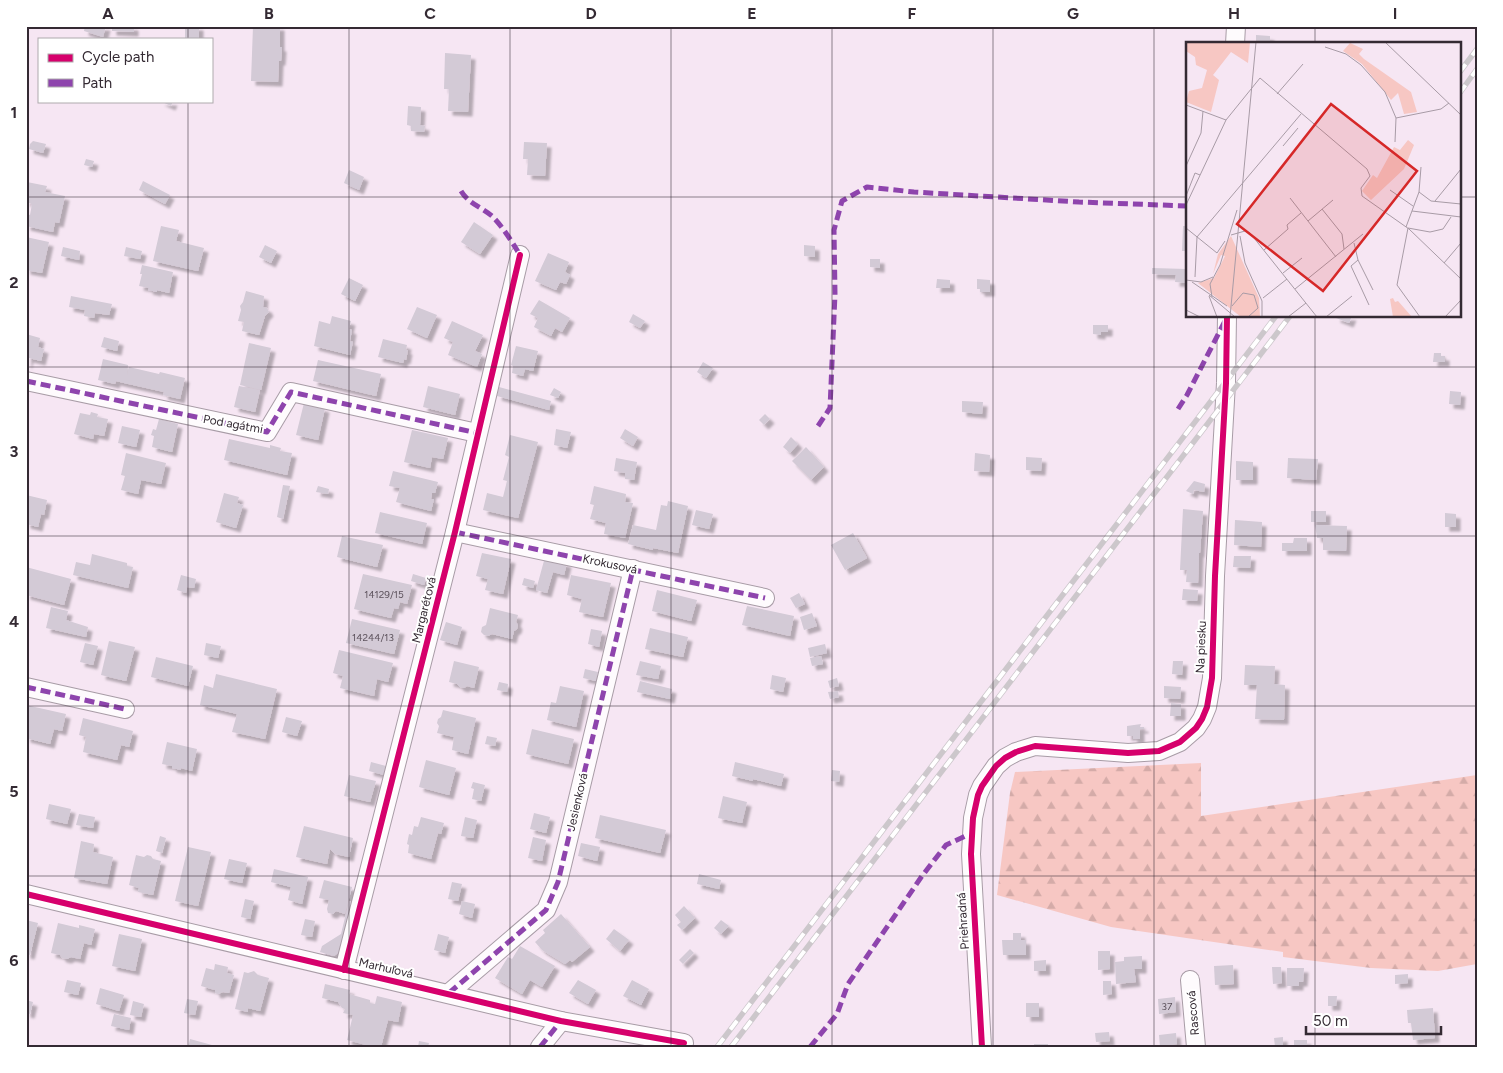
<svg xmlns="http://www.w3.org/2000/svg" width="1503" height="1073" font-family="Figtree,sans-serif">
	<defs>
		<pattern id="forest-firs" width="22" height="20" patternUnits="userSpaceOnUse" patternTransform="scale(1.25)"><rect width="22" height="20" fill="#f7c7c3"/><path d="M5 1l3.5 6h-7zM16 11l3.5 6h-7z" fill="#d4aba8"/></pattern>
		<filter id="shadow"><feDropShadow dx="4.5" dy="4.5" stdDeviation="1" flood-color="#0004"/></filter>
	</defs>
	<rect width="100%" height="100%" fill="#f6e6f3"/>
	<path fill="url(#forest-firs)" d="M1201,763V816L1477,775V964L1438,971L1371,968L1283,957V952L1111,927L997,895L1010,793L1015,772Z"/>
	<g fill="#d3cad6" filter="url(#shadow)">
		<path d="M85,26H106L103,37L84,31Z"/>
		<path d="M112,26H134V32L112,31Z"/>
		<rect x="185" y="26" width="14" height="13"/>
		<path d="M253,26H280V47H282L281,61H279L278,82L251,81Z"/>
		<path d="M1256,35L1270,36V44H1256Z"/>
		<path d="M445,53L471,55L468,112L448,111L449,89H444Z"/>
		<path d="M160,101H173L171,106Z"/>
		<path d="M408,106L421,107L420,125L425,126L424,132L411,131V126L407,125Z"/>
		<path d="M33,141L46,144L43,153L29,149L30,144Z"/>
		<path d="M524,142L547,143L545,176L527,175L528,159H523Z"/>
		<path d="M86,159L94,161L92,167L84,165Z"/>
		<path d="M349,170L364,177L359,190L344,183Z"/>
		<path d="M143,181L170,195L165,204L139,190Z"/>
		<path d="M27,182L47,186L45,192L65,196L59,223L55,222L53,232L26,226L27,214L30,215L32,204L26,202Z"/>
		<path d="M474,222L493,235L480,254L461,242Z"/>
		<path d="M161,226L179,230L176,241L204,248L198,271L153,261Z"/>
		<path d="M1183,226H1187V251H1182Z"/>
		<path d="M26,237L49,242L42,273L26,270Z"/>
		<path d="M265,245L277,251L271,263L259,257Z"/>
		<path d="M804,245L815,246V257L804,256Z"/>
		<path d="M63,247L80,251L79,260L61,256Z"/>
		<path d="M126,247L142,251L140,259L124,256Z"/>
		<path d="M548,253L569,262L565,272L570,275L566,284L560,282L556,290L535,281Z"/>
		<path d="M870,259H880V268L870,267Z"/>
		<path d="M142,265L173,272L169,293L157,290V292L148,290L149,288L139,286L142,274H140Z"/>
		<path d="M1152,268L1187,269V283L1175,282L1176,275L1152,274Z"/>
		<path d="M349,278L363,285L355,301L341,294Z"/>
		<path d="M937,279L950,280V288H936Z"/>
		<path d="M977,279L990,280V292H980V289H977Z"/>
		<path d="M246,291L264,296L263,307L267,308L269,312L265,316L259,335L242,331L244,322L238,321L241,310L240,306L243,302Z"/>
		<path d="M71,296L112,304L109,315L95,313L94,318L84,316L85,310L69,307Z"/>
		<path d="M539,300L570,318L562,332L555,328L551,336L534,327L538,318L530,314Z"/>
		<path d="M417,307L437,315L427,338L407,329Z"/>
		<path d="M633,314L645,321L640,328L629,322Z"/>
		<path d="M332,316L351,321L349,329L352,330L350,341L353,342L350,355L314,346L319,321L330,324Z"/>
		<path d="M1336,316H1352L1349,323L1336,318Z"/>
		<path d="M452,321L483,335L475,351L482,354L477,367L448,355L453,342L444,338Z"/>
		<path d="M1093,325H1108V332H1101V335L1093,334Z"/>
		<path d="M26,334L40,338L38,347L44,349L41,361L29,358L27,366Z"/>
		<path d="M104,337L119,341L117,351L101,347Z"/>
		<path d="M383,339L407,345L406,350H408L406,360L404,359L403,363L378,357Z"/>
		<path d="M249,343L271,348L261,390L240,385Z"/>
		<path d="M516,346L538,351L533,371L525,369L523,376L512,373L513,366L511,365Z"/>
		<path d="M1434,353H1441V356H1445V362H1433Z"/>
		<path d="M103,359L128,365L127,376L129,367L159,374L160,372L185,378L180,399L163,395L164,392L124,383L116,381L115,384L98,380Z"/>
		<path d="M318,360L381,374L376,396L313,381Z"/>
		<path d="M703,362L713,368L706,378L697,372Z"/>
		<path d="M239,386L260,390L255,412L234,407Z"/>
		<path d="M428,386L460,394L455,415L423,407Z"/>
		<path d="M499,387L551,401L549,410L497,396Z"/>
		<path d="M554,388L561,392L558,398L550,395Z"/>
		<path d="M1450,391L1461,392L1460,405L1449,404Z"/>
		<path d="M962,401L983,402L982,414L962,412Z"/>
		<path d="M304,403L325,408L318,440L296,435Z"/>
		<path d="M91,412L98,414L97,417L108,419L104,436L94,434L93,439L74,434L80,413L90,415Z"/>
		<path d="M765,414L770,419L764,425L759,420Z"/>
		<path d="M159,419L178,424L172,452L152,447L154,436L151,435L153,429L156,430Z"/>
		<path d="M122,426L140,430L136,447L118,443Z"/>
		<path d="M556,429L571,432L567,448L554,445Z"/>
		<path d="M625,429L638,437L633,446L620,438Z"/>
		<path d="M412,430L448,438L443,459L432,457L430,468L404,462Z"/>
		<path d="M510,435L538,442L518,518L483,510L487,493L503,497L507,481L503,480L509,457L505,455Z"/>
		<path d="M791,437L798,444L790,453L783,447Z"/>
		<path d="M229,439L270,448V445L281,448L280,451L292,453L287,475L224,460Z"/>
		<path d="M806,447L824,467L811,480L792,461Z"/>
		<path d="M126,453L166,463L161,484L141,480L138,494L121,490L125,476L121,475Z"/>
		<path d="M975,453L990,455L989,472L974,471Z"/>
		<path d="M1026,457L1042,458L1041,471L1026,470Z"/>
		<path d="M616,458L637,462L634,480L625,479V473L614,471Z"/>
		<path d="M1288,458L1318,459L1316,480L1287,478Z"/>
		<path d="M1236,461L1253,462V480H1236Z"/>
		<path d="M393,471L438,482L435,493H432L431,499H434L431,511L396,502L400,488L389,486Z"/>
		<path d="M1194,481L1205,484L1204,492L1194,490L1193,494L1186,491Z"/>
		<path d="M283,485L290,486L283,519L277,517Z"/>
		<path d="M318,486L329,489L328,494L316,492Z"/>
		<path d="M594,486L626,494L625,502L633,503L625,538L604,534L606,523L590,519L594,505L590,504Z"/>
		<path d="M224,493L239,497L237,503L243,505L236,528L216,522Z"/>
		<path d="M26,495L47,500L44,515L41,514L38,527L26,524Z"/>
		<path d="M668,501L688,506L678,553L653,548V550L628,544L633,525L656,530L661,505L667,506Z"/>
		<path d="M1183,509L1203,511L1200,553H1199L1198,583L1186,582L1187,570H1180Z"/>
		<path d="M696,510L713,514L709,529L692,525Z"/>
		<rect x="1311" y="511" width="15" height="11"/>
		<path d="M380,512L427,523L422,544L375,533Z"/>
		<path d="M1445,513L1456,514V527H1445Z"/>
		<path d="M1235,520L1262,522L1261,547L1234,545Z"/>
		<path d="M1315,525L1347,526L1346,551L1323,550V538H1317Z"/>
		<path d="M853,533L867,558L845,570L831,545Z"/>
		<path d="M342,536L383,545L377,567L337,557Z"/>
		<path d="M1294,538H1307V551H1282V543H1293Z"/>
		<path d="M482,553L511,559L503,594L485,590L488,579L476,576Z"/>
		<path d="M92,554L127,563V566L133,567L128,588L73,575L76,562L90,565Z"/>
		<path d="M1234,556H1251L1250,568L1233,567Z"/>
		<path d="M545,557L567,563L564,575L553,572L547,593L536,590Z"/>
		<path d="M26,567L71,579L64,605L26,595Z"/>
		<path d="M363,574L412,585L407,604L400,602L398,609L394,608L391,618L354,609Z"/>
		<path d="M413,574L426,578L424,585L411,581Z"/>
		<path d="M181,575L196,579L194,588L187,587L186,593L177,590Z"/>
		<path d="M571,575L611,583L603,617L579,612L582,599L567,595Z"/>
		<path d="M524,578L535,581L533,588L522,585Z"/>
		<path d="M1183,589L1198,590L1197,601L1182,600Z"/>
		<path d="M657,590L697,600L691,621L652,611Z"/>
		<path d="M799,593L805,604L796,608L790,598Z"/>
		<path d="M747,606L794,616L790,636L742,625Z"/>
		<path d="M51,607L68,611L66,620L88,627L86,637L46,628Z"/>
		<path d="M490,608L518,615L516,622L518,625L517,629L514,631L512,639L492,634L488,636L484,635L481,632L482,627L486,625Z"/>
		<path d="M812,613L817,626L804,630L800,617Z"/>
		<path d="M352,619L400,630L394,654L346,643Z"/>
		<path d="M446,622L462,627L457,645L440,640Z"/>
		<path d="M650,628L688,637L683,657L645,649Z"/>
		<path d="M591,629L602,631L599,647L588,644Z"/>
		<path d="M109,641L135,647L126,681L101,675Z"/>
		<path d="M85,643L98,646L93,665L80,662Z"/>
		<path d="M206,643L221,646L218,658L204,655Z"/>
		<path d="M825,644L827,653L810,657L808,648Z"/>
		<path d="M339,650L393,663L388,682L377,679L374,696L340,688L343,676L333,673Z"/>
		<path d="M821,656L823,664L812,666L810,658Z"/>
		<path d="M156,657L193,666L188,686L151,677Z"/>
		<path d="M454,661L479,667L474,688L467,686L464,688L460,687L457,684L449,682Z"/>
		<path d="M640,661L661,666L658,679L636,675Z"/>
		<path d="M1173,661H1183L1182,675L1172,674Z"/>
		<path d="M1245,665L1275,666L1274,684L1285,685L1284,720L1255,719L1257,685H1244Z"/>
		<path d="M585,669L598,672L596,681L583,678Z"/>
		<path d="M216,674L277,689L265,739L232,732L237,714L200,705L204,685L213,688Z"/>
		<path d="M772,675L786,678L783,692L770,689Z"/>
		<path d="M837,678L839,686L830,688L828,681Z"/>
		<path d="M640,681L672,689L670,699L637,692Z"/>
		<path d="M499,682L508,684L507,692L497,690Z"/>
		<path d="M560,686L584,691L576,727L547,720L551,702L556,703Z"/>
		<path d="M1164,686L1181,687L1180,699L1164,698Z"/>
		<path d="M838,691L839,697L830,699L828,692Z"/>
		<path d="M1171,703L1181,704V716H1170Z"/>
		<path d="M26,705L66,714L62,731L54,729L50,744L26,738Z"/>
		<path d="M443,710L476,718L468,754L452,750L454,737L437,733L439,726L437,723L438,719L441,717Z"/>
		<path d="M286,717L302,721L297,736L282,732Z"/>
		<path d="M83,718L133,731L129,747L121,745L117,760L83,752L86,737L79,735Z"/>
		<path d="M1141,724L1140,727H1144V729H1140V739H1133V736H1127V726Z"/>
		<path d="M532,729L574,739L568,764L526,754Z"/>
		<path d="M487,736L497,738L495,746L485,744Z"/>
		<path d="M167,742L197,749L192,771L181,768V770L172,768V766L162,764Z"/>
		<path d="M426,760L456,768L449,795L419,787Z"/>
		<path d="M371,762L386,766L384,775L369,771Z"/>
		<path d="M735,762L784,774L781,786L753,779V781L732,776Z"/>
		<path d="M832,770L840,771L839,782L831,781Z"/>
		<path d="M349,775L376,781L370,802L344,796Z"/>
		<path d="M473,782L485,785L481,801L472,799L474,789L471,788Z"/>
		<path d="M723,796L747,802L742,823L718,818Z"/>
		<path d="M49,804L71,809L67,824L46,819Z"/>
		<path d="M534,813L550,817L546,833L530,829Z"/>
		<path d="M79,814L95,817L93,828L76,825Z"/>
		<path d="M600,815L666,830L660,853L595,838Z"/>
		<path d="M421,817L444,823L441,834L438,833L431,859L408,853L409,845L407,844L409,834L412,835L414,826L418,827Z"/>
		<path d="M465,817L477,820L473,838L461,836Z"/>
		<path d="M304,826L353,838L349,857L335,854L330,849L327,864L296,857Z"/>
		<path d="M160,836L166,838L162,853L156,851Z"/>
		<path d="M533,837L546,840L542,861L528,858Z"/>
		<path d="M81,841L94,844L93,852L113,857L107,884L74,878Z"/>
		<path d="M581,843L600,847L597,861L578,856Z"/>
		<path d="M188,847L211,852L198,906L175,901Z"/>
		<path d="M136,855L144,857L147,855L151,856L153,859L161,861L153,895L138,892L139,888L129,885Z"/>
		<path d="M229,859L247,863L242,883L224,879Z"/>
		<path d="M274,869L308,877L302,904L288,900L291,887L271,882Z"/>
		<path d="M699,874L721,880L719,889L697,884Z"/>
		<path d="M324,880L352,887L345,914L336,911L333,914L328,913L327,909L329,900L319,898Z"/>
		<path d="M452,882L462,884L458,901L448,899Z"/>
		<path d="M245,899L254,901L250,919L241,917Z"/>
		<path d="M349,901L354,902L343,949L334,956L320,952L322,946L341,934Z"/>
		<path d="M462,901L475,904L472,918L459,914Z"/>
		<path d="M684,906L695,918L682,930L677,925L681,922L675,915Z"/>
		<path d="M561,914L590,947L572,962L570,960L565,964L542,950L535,942L545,933L543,930Z"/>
		<path d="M305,919L315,921L312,937L301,935Z"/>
		<path d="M26,920L38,923L30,955L26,954Z"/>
		<path d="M721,920L729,926L721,934L714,928Z"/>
		<path d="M58,923L79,928V925L95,929L91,945L84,943L80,959L71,957L67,959L62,958L60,955L51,953Z"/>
		<path d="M614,929L629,940L620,951L606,939Z"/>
		<path d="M1013,933H1021V940H1026V955H1003L1002,940H1013Z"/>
		<path d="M119,934L142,939L135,971L112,966Z"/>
		<path d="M438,934L449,937L445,953L434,950Z"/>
		<path d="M520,946L555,966L542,987L530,980L522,994L495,978L508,957L512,959Z"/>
		<path d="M690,949L694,953L683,964L679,960Z"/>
		<path d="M1098,951H1110V969L1098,970Z"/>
		<path d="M1142,956V969H1134L1136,982L1116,984L1115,962L1124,961V957Z"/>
		<path d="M1046,960V971H1034V961Z"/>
		<path d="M215,964L228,967L227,973L234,975L229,993L223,992L218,994L215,993V990L201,986L206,968L214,970Z"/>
		<path d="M1233,965L1234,984L1215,985L1214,966Z"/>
		<path d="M1272,967H1281L1282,983L1273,984Z"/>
		<path d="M1287,968H1304L1303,982H1299V986H1287Z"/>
		<path d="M254,971L258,975L269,978L260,1011L248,1008V1012L235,1009L244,972L248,973Z"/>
		<path d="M1408,974V983L1395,984V975Z"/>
		<path d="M67,980L81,983L78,995L64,992Z"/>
		<path d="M578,980L596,990L588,1004L569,993Z"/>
		<path d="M632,980L649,989L641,1005L623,996Z"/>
		<path d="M1103,981H1111L1112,994L1103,995Z"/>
		<path d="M325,984L350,990L349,994L370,1000V1003L375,1004L377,996L402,1002L398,1022L388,1020L381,1047H374L347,1040L353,1015L343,1013L345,1009L342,1008L338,1002L322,998Z"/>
		<path d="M100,988L124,995L119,1011L96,1004Z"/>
		<path d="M1328,996H1337L1336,1006H1328Z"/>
		<path d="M1175,997L1176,1012L1159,1014L1158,999Z"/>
		<path d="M187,999L198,1001L195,1015L184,1013Z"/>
		<path d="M26,1000L33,1002L30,1014L26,1013Z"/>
		<path d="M133,1001L144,1004L141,1017L130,1015Z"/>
		<rect x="1026" y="1003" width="13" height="14"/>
		<path d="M1433,1008L1435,1038L1413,1040L1411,1023H1408L1407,1010Z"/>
		<path d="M114,1014L131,1018L129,1030L111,1026Z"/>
		<path d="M1109,1032L1110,1041L1096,1042L1095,1033Z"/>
		<path d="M1176,1033L1177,1044L1170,1045V1047H1160L1159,1035Z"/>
		<path d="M1283,1037V1047H1275L1274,1038Z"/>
		<path d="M190,1039L212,1045V1047H188Z"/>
		<rect x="1294" y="1040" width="13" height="7"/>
		<path d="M419,1041L429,1043L428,1047H418Z"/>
		<rect x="1034" y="1044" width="14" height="3"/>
	</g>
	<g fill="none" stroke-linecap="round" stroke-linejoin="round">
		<defs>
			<g id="street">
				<path d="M1235,44L1236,26"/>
				<path d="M26,381L267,432L291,392L477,433"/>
				<path d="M455,532L765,598"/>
				<path d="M26,687L125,709"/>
				<path d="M26,894L561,1021L684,1043"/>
				<path d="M344,970L455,532L520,255"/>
				<path d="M1190,980L1196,1047"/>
				<path d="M449,993L546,910L558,882L633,569"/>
				<path d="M540,1047L561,1021"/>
				<path d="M982,1047L971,854L973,818L978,795L982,786L996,766L1005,758L1016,752L1035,746L1128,753L1159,751L1180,742L1196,728L1202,719L1207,707L1212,678L1215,576L1226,383L1227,316"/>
			</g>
		</defs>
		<use href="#street" stroke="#a89ca6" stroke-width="20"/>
		<use href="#street" stroke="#fefbfd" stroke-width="18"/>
		<defs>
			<g id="rail">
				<path d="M1459,73L1477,49"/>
				<path d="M1459,94L1477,69"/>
				<path d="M717,1047L1276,316"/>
				<path d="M731,1047L1290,316"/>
			</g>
		</defs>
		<use href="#rail" stroke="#ccc7cb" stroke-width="5.5"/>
		<use href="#rail" stroke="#fff" stroke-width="4" stroke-dasharray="11" stroke-linecap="butt"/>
		<g stroke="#8e44ad" stroke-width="5" stroke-dasharray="10 5" stroke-linecap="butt">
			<path d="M461,191C468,203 481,207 492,216C503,227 512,242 520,255V258"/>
			<path d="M26,381L267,432L291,392L477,433"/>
			<path d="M1178,409L1187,395L1225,321"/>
			<path d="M818,426L830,408L835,294L834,230L842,201L867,187L914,192L1079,202L1187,206"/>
			<path d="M455,532L765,598"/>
			<path d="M26,687L125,709"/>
			<path d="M449,993L546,910L558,882L633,569"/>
			<path d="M540,1047L561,1021"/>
			<path d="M810,1047L837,1014L848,984L922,876L946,845L972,833"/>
		</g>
		<defs>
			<g id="cycleway">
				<path d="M26,894L561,1021L684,1043"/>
				<path d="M344,970L455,532L520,255"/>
				<path d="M982,1047L971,854L973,818L978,795L982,786L996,766L1005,758L1016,752L1035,746L1128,753L1159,751L1180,742L1196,728L1202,719L1207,707L1212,678L1215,576L1226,383L1227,316"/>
			</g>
		</defs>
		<use href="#cycleway" stroke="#fff" stroke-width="9"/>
		<use href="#cycleway" stroke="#d6006c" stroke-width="6"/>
	</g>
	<path fill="none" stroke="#342a33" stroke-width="1" stroke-opacity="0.55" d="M188,26V39M349,26V1047M510,26V1047M671,26V1047M832,26V1047M993,26V1047M1154,26V1047M1315,26V44M188,101V1047M26,197H1187M1459,197H1477M1315,316V1047M26,367H1477M26,536H1477M26,706H1477M26,876H1477"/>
	<g text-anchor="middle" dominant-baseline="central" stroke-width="4" stroke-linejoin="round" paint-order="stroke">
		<g font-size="10" fill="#5c525c">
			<text x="384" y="594">14129/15</text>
			<text x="373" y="637">14244/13</text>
			<text x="1167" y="1006">37</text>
		</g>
		<g font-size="12" fill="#342a33" stroke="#fff">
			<text transform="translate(233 424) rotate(10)">Pod agátmi</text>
			<text transform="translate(610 564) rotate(12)">Krokusová</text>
			<text transform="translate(424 610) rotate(-76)">Margarétová</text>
			<text transform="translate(1201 647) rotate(-88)">Na piesku</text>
			<text transform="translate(577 802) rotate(-77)">Jesienková</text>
			<text transform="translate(963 921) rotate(-94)">Priehradná</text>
			<text transform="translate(386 968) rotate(13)">Marhuľová</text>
			<text transform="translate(1193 1013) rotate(-95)">Rascová</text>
		</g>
	</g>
	<g transform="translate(1186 42)">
		<rect width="275" height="275" fill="#f6e6f3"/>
		<path d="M164,1L177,7L173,12L178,17L225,50L231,70L218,72L212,51L205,58L176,22L157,9ZM45,194L73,256L74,275H55L12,241L28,236L39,214L35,213L27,232L32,212Z" fill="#f7c7c3"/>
		<path d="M222,98L228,103L218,127L185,158L176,149L187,133L191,136L208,105L214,108ZM207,256L209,260L212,259L226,275H207L204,257Z" fill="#f7c7c3"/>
		<path d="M0,0H64L62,21L45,10L27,33L33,38L25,70L0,60L3,49L16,46L21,28L10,23L9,15L0,9Z" fill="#f7c7c3"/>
		<path fill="none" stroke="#a89ba6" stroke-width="1" d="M199,0L275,73M139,5L160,12L175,23L199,50L210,76L255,67L263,61M91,52L117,22M0,63L40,78M209,100L210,76M97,104L112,86M0,124L15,91L17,69M204,148L227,164M233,150L245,159L275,162M0,154L9,131L14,133M104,156L150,215M249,159L275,127M0,163L40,78L74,36L181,127L184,134L175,146L176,154L223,187L275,237M136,167L156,192L158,207M226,169L275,175M122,179L147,158M220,185L233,150L235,125M0,186L31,211L39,199M222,186L211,243L234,275M222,186L244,190L257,187L265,175M45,193L59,189L64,191L131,275M54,194L59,221L76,259V275M168,201L172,218L187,248M78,208L102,187L101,183L115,171M172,218L165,224L183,263M258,221L275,201M97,231L116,216M9,235L11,195L115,72M0,238L15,240L27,235M6,240L41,264M109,247L177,192M23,253L49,275M23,254L31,275M26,255L24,242L34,223L51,168M77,256L101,237M46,264L57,251L68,253L72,266L62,275M0,268L14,275M44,275L70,0M102,275L120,261M140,275L166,254M259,275L275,258"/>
		<path fill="#d62828" fill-opacity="0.15" stroke="#d62828" stroke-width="2.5" d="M145,62L231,129L137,249L51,182Z"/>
		<rect width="275" height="275" fill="none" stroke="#342a33" stroke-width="2.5"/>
	</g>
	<rect width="1503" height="1073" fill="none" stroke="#ffffff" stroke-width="55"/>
	<rect x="38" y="38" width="175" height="65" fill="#ffffff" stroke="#aeaaad"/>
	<rect x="48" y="54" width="25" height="8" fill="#d6006c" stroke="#aeaaad"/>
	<text x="82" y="62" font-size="15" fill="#342a33">Cycle path</text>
	<rect x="48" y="79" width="25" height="8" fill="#8e44ad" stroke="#aeaaad"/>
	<text x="82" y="88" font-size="15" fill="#342a33">Path</text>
	<path d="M1306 1026v8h135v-8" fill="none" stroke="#342a33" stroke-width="2.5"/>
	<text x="1313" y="1026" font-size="15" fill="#342a33" stroke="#ffffff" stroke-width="4" paint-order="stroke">50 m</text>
	<rect x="28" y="28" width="1448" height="1018" fill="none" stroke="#342a33" stroke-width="2"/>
	<g font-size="16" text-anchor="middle" font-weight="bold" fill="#342a33">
		<text x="108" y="19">A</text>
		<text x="269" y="19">B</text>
		<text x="430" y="19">C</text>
		<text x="591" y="19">D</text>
		<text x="752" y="19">E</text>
		<text x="912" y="19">F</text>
		<text x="1073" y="19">G</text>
		<text x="1234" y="19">H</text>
		<text x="1395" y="19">I</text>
		<text x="14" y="118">1</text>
		<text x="14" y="288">2</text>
		<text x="14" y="457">3</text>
		<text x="14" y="627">4</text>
		<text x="14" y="797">5</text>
		<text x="14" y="966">6</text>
	</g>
</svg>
